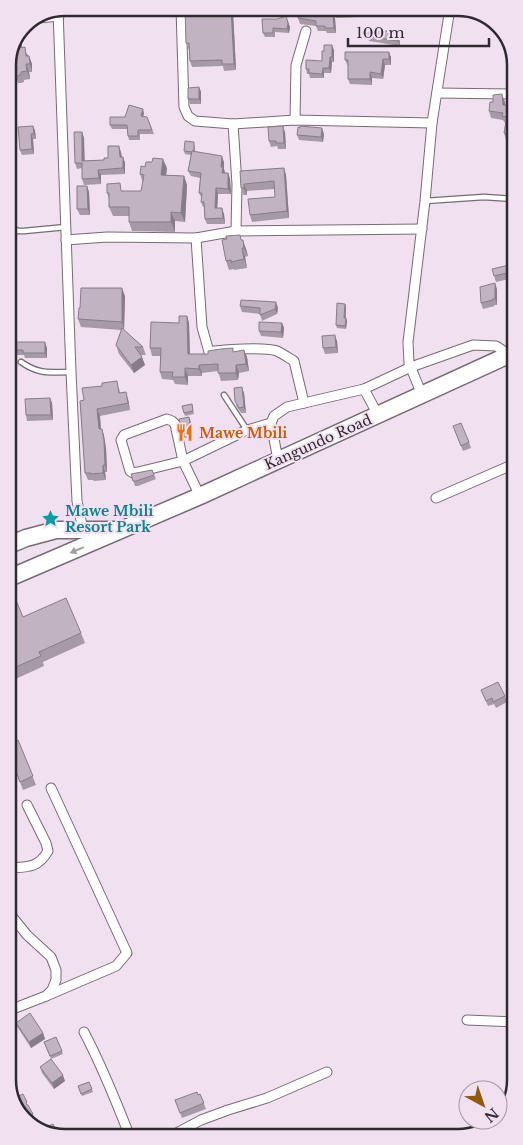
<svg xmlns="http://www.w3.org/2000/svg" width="523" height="1145" font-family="'Libre Baskerville',serif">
	<rect width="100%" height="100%" fill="#f1e1f0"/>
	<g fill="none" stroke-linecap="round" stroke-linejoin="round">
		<defs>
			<g id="lane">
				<path d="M425,201L484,197L513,199"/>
				<path d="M8,226L18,231H24L66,227"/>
				<path d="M21,362C40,375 49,372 71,372"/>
				<path d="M224,395L247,430"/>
			</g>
			<g id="street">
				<path d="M181,8L184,107L188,116L195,121L233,124L295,120L432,123L425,201L408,342L409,363L422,395"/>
				<path d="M58,10L71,372L77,501L83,530"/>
				<path d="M39,18L59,16"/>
				<path d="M437,93L512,94"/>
				<path d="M295,120L296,65L306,31"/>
				<path d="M432,123L450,8"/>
				<path d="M233,124L237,184L236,231L422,229"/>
				<path d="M196,238L202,327L209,352C221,349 266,347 277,351C283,354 289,358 294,361L304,403"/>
				<path d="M66,240L107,237L196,238L236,231"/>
				<path d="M364,389L378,415"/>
				<path d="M278,460L271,423L274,416L287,407L364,389L411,367L473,345L496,346L510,355"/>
				<path d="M200,496L183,461L175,424L172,421L167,419L124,435L121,440L130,471L133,473L138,472L183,461L247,430L271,423"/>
				<path d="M436,498L514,464"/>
				<path d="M10,868C28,867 38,868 48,851L46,843L27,805"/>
				<path d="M10,914L27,935L51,957L56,970V980L52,990L46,996L10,1010"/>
				<path d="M46,996L116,966L127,953L51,788"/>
				<path d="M467,1020L515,1022"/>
				<path d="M84,1032C102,1066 116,1101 130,1137"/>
				<path d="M169,1137L201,1120L228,1110L267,1098L327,1072"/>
			</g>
			<g id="highway">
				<path d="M9,545L26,538L56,530H115"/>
				<path d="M9,578L200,496L513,353"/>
			</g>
		</defs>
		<use href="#lane" stroke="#776a77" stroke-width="7"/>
		<use href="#street" stroke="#776a77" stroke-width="11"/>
		<use href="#highway" stroke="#776a77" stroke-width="19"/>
		<use href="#lane" stroke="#fff" stroke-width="4.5"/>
		<use href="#street" stroke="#fff" stroke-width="9"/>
		<use href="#highway" stroke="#fff" stroke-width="16"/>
	</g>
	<g fill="#a69aa7">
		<path d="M185,8H232L233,12L236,70L224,71L223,66L192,67L190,61L189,50L186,43Z"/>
		<path d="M334,8H383V14L359,16V17L336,18L334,13Z"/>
		<path d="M399,8H421L420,15L400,12Z"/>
		<path d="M333,13L335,18L336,33H327L326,31H318L316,26L300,24L298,18Z"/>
		<path d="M262,19L290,27L289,33L275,32V37H265L263,33Z"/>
		<path d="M23,28L25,32V39H22V48L29,56L32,64V72H29L30,79L24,80V82L21,83H18L17,80H11L8,72V60Z"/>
		<path d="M399,35L400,46L369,41L367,36Z"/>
		<path d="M334,50V62H332L331,73H324V78H310L309,74H307L306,69L322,61Z"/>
		<path d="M391,57V65H385L383,79L372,78V85L350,84L348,79V66L345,60Z"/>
		<path d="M199,87L201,92V104H190L188,99Z"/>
		<path d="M493,102H505V105L513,106V141L506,140L504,133L505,124V123L503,120L491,118L489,111Z"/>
		<path d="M144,113L143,117H147L154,134H140V140H129L128,136L127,129H112L110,125L125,117Z"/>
		<path d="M33,126L35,131L36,139H33L34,154L22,155L20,150Z"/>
		<path d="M82,132L84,138V161L104,160L121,152L122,157H123L125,163V174L101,175V184L84,185L82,179V168L77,169L75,163Z"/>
		<path d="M285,132L286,149H278L277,146L271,147L269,141Z"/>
		<path d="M324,134L323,142L299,140L297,135Z"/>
		<path d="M195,145V152L224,162V169L225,173H228L230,179L231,194H218L217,208L224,214L225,224H207L205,219L204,207H203L201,202L202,199L199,193L200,178L191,176L188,171L191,155L185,154L184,151Z"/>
		<path d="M167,168L166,175L184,176L187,185L185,222L175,221V232L132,231L129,222V216H113L109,207V199L107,193L123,191H141L143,183L140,174Z"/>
		<path d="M284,168L286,175L289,218L252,222L250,215L275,197V189L247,191V195H243L241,188L240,171Z"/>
		<path d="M87,186L89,192L90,215H80L77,209Z"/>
		<path d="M242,240L246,249L248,256L245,257L247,268L234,270V269L229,270L226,261Z"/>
		<path d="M509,265L513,278L496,282L494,276Z"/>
		<path d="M497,289V305H494L495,306L483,309L481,303Z"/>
		<path d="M125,296L124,330L143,347L146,355H141L145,365L134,373L119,354L116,345L121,330L81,327L78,319Z"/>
		<path d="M345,304L346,306V318L347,321L346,329L337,328L336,325Z"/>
		<path d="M240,306L278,308L277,314L262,321L260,314L242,312Z"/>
		<path d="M187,316L189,323L190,354H208L234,352L244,350L247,357L249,371L239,373L238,380L221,381L218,371L202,373V376H188V385L175,384L173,380L162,379L160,372V356H152L150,348Z"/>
		<path d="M282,323L284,328L283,338L261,336L259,331Z"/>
		<path d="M337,341L338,353L325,354L323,348Z"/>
		<path d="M8,342L47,348V358H25L24,355H8Z"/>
		<path d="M119,388L120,393L128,399L130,410L100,416L101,429H102L104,436L106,448L107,472H105L106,480L94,481L93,480H88L85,473L80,401Z"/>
		<path d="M244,393L246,413H241L237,407L235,401Z"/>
		<path d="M50,398L52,403L53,420L27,421L26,415Z"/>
		<path d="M192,404L194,414L185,416L184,413Z"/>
		<path d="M189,417L191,423L193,436L184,438L182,432Z"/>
		<path d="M453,426L469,442L471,448L463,451Z"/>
		<path d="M152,470L156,479L138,486H135L131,474Z"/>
		<path d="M9,600L23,617L81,633L85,643L43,662L44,666L9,682Z"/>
		<path d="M481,690L505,696L507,702L496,708L494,704L488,706Z"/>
		<path d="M18,740L36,785L23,790L10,757Z"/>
		<path d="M10,995L13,1002L10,1003Z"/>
		<path d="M16,1023L43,1033L45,1039L31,1048L18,1028Z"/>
		<path d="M56,1037L63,1054L51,1059L44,1042Z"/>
		<path d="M40,1067L65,1081L54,1089L42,1073Z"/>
		<path d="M89,1082L93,1092L82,1096L78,1086Z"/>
		<path d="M200,1094L206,1109L182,1118L175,1100Z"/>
		<path d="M11,1099L28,1105L35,1119L30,1121Z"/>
	</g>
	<g fill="#877d88">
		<path d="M231,8L233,12L236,70L234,64Z"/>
		<path d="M418,8H421L420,15Z"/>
		<path d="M333,13L335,18L336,33L334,28Z"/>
		<path d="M286,16L290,27L289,33L287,29Z"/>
		<path d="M23,28L25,32V39L22,32Z"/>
		<path d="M397,30L399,35L400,46L398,41Z"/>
		<path d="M20,34L22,39V56L19,48V36Z"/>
		<path d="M332,45L334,50V62L332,57Z"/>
		<path d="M389,52L391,57V65L389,59Z"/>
		<path d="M29,56L32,64V72L30,64Z"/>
		<path d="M330,57L332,62L331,73L329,68Z"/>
		<path d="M383,59L385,65L383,79L381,74Z"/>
		<path d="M26,64L29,72L30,79L27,71Z"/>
		<path d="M323,68L324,73V78L322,74Z"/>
		<path d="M370,72L372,78V85L370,79Z"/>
		<path d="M199,87L201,92V104L199,99Z"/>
		<path d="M502,94L505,102L506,112L503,105Z"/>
		<path d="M143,109L144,113L142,121L141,116Z"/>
		<path d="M33,126L35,131L36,139L34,134Z"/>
		<path d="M283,126L285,132L286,149L284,143Z"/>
		<path d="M322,128L324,134L323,142L321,137Z"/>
		<path d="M82,132L84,138L85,167L82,161Z"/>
		<path d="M31,134L33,139L34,154L32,149Z"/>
		<path d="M119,146L121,152L122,163L120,157Z"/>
		<path d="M222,156L224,162V169L225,173H222L221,167Z"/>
		<path d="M123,157L125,163V174L123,168Z"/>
		<path d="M163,159L167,168L165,184L161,175Z"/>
		<path d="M284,168L286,175L289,218L287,211Z"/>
		<path d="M98,170L101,175V184L99,178Z"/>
		<path d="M228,173L230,179L231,194L228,189Z"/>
		<path d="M184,176L187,185L185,222L181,213Z"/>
		<path d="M244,184L247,191V195L244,188Z"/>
		<path d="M87,186L89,192L90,215L88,209Z"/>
		<path d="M216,188L218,194L217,214L215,208Z"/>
		<path d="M8,191L10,195L9,204L8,202Z"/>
		<path d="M222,208L224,214L225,224L223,218Z"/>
		<path d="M171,212L175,221V232L171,222Z"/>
		<path d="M243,240L246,249L248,256L244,248Z"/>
		<path d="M242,248L245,257L247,268L244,259Z"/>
		<path d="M495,283L497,289V305L495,299Z"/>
		<path d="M122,288L125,296L124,330L122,322Z"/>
		<path d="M276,302L278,308L277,314L275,309Z"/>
		<path d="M345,304L346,306L345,321L344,318Z"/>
		<path d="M187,316L189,323L190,361L188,354Z"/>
		<path d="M346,318L347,321L346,329L345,326Z"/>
		<path d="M282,323L284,328L283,338L281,332Z"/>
		<path d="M335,335L337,341L338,353L336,347Z"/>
		<path d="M45,342L47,348V358L45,353Z"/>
		<path d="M244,350L247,357L249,371L246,364Z"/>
		<path d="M142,357L145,365L134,373L131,365Z"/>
		<path d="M199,365L202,373V376L199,369Z"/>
		<path d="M236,365L239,373L238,380L236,373Z"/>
		<path d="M185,368L188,376V385L185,377Z"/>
		<path d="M242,387L244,393L246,413L244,407Z"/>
		<path d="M126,392L128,399L130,410L128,403Z"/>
		<path d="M50,398L52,403L53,420L51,415Z"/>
		<path d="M97,409L100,416L101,436L99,429Z"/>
		<path d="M189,417L191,423L193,436L191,431Z"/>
		<path d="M102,429L104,436L106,448L107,472L105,465Z"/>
		<path d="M103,465L105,472L106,480L103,473Z"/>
		<path d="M43,1033L45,1039L31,1048L29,1042Z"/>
		<path d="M63,1075L65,1081L54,1089L52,1083Z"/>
	</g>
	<g fill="#c1b3c2" stroke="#877d88">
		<path d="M185,8H231L234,64H222V60L190,61L189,43H186Z"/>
		<path d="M334,8H381V9L357,11V12L334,13Z"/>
		<path d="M333,13L334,28H325V26H316V21L298,18V14Z"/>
		<path d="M286,16L288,23L287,29L273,28V33H263L262,19H277Z"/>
		<path d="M397,30L398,41L367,36V33Z"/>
		<path d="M19,36V48L25,47L26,56H29L30,64H26L27,71L21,72V74L18,76L15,75L14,72H8V60Z"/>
		<path d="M324,45H332V57H330L329,68H323L322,74L309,73V69H306V60L322,61V51H324Z"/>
		<path d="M345,52H389V59H383L381,74L370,72V79H348V60H345Z"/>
		<path d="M199,87V99H188V88Z"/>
		<path d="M502,94L503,105L513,106V134L504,133L507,117L502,116L503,113L489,111L490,102H493V95Z"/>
		<path d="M129,105L143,109L141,116L147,117L152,130H138V136H128L127,125H110V117H125Z"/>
		<path d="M33,126L34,134H31L32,149L20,150L18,127Z"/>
		<path d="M283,126L284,143H276V141H269L268,127Z"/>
		<path d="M300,126L322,128L321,137L297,135L298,127L300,128Z"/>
		<path d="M74,132H82V161L104,160V158H108V146H119L120,157H123V168L98,170L99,178L82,179V163H75Z"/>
		<path d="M185,141L194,142V151H192V152L184,151Z"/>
		<path d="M192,151L222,156L221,167H223L222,173H228V189L216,188L215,208H222L223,218L205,219L204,202H201L202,193H199L201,173L188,171Z"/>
		<path d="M153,158L163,159L161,175L184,176L181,213L171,212V222H129V207H109V193H107V184L120,183L121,191H141L144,175L140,174L141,166L145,167L146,162H152Z"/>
		<path d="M284,168L287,211L250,215L248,199L275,197L274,181L244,184V188H241L240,171Z"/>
		<path d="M77,186H87L88,209H77Z"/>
		<path d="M240,235L241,240H243L244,248H242L244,259L231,262V260L226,261L222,240L227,239L226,236Z"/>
		<path d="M509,265L511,272L494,276L492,269Z"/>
		<path d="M495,283V299H492L493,300L481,303L480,287Z"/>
		<path d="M81,288H122V322L78,319L79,308H80Z"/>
		<path d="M241,300L276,302L275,309L260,315V308L240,306Z"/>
		<path d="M337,303L345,304L344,318H346L345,326L336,325Z"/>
		<path d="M179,316H187L188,354H208V351L221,349L233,348V352L244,350L246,364L236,365V373H218V364L199,365V369L185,368V377H172L173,372H160L161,348H150L151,322L179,323Z"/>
		<path d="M259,322L282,323L281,332L259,331Z"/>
		<path d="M122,328L143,347H135L142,357L131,365L116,345Z"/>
		<path d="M335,335L336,347L323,348L322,336Z"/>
		<path d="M8,342H45V353H23V350H8Z"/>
		<path d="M117,381L119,393L126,392L128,403L97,409L99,429H102L104,441L105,465H103V473L91,474V473H85L80,401L84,400L82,388L102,386V383Z"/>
		<path d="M242,387L244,407L239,408L235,401L234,388Z"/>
		<path d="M50,398L51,415H26L25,399Z"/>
		<path d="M192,404L193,411L184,413L182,406Z"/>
		<path d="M189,417L191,431L182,432L179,419Z"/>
		<path d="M461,423L469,442L461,446L453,426Z"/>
		<path d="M152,470L154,475L136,481H133L131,474Z"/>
		<path d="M15,598L23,617L66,598L81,633L39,652L41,656L9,670V600Z"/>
		<path d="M498,682L505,696L493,702L492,698L486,701L481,690Z"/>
		<path d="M18,740L33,776L20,782L10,756V744Z"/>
		<path d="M30,1013L43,1033L29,1042L16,1023Z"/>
		<path d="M56,1037L62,1051L50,1056L44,1042Z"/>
		<path d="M51,1059L63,1075L52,1083L40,1067Z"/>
		<path d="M89,1082L92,1089L81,1094L78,1086Z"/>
		<path d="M197,1092L198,1095L200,1094L204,1103L180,1113L175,1100Z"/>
		<path d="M23,1094L27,1102L26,1103L27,1105H28L33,1114L27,1116L32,1126L30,1125L11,1099Z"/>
		<path d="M53,1124L59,1136L46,1132L44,1128Z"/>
	</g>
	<defs><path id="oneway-solid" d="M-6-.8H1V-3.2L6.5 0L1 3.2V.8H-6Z" transform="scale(1.25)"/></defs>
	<use fill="#a29fa2" href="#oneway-solid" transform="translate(77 550) rotate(157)"/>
	<defs>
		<symbol id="restaurant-bare" viewBox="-9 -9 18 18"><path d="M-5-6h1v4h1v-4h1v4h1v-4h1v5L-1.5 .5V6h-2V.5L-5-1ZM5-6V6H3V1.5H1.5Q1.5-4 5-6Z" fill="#e8710a" stroke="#f1e1f0" stroke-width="2.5" paint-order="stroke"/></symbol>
		<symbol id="sight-bare" viewBox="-9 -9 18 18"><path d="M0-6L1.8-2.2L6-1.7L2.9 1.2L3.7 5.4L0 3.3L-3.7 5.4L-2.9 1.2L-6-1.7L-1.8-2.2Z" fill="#0f9aa8" stroke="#f1e1f0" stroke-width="2.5" paint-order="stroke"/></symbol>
	</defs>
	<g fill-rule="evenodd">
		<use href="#restaurant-bare" x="172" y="420" width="25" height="25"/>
		<use href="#sight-bare" x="38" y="506" width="25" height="25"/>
	</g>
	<g text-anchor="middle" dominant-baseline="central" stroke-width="4" stroke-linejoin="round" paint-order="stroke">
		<g font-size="14" font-weight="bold" fill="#c56008" stroke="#f1e1f0" text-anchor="start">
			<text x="199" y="433">Mawe Mbili</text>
		</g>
		<g font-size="14" fill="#302a30" stroke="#f1e1f0">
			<text transform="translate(318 442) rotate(-24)">Kangundo Road</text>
		</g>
		<g font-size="14" font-weight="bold" fill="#0d838f" stroke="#f1e1f0" text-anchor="start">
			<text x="65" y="511">Mawe Mbili<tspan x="65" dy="16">Resort Park</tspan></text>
		</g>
	</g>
	<path d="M0 0H523V1145H0ZM65 16H458A49 49 0 0 1 507 65V1080A49 49 0 0 1 458 1129H65A49 49 0 0 1 16 1080V65A49 49 0 0 1 65 16Z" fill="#f1e1f0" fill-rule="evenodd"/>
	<path fill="none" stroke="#302a30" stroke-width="2.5" d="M65 16H458A49 49 0 0 1 507 65V1080A49 49 0 0 1 458 1129H65A49 49 0 0 1 16 1080V65A49 49 0 0 1 65 16Z"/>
	<g transform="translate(483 1105) rotate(140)"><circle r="24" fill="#f1e1f0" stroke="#a498a3"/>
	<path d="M0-4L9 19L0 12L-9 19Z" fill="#905a0f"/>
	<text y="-8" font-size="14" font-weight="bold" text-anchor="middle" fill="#302a30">N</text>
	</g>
	<path d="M348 38v8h141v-8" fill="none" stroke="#302a30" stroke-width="2.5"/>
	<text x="356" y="38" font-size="15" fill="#302a30" stroke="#f1e1f0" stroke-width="4" paint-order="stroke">100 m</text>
</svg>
